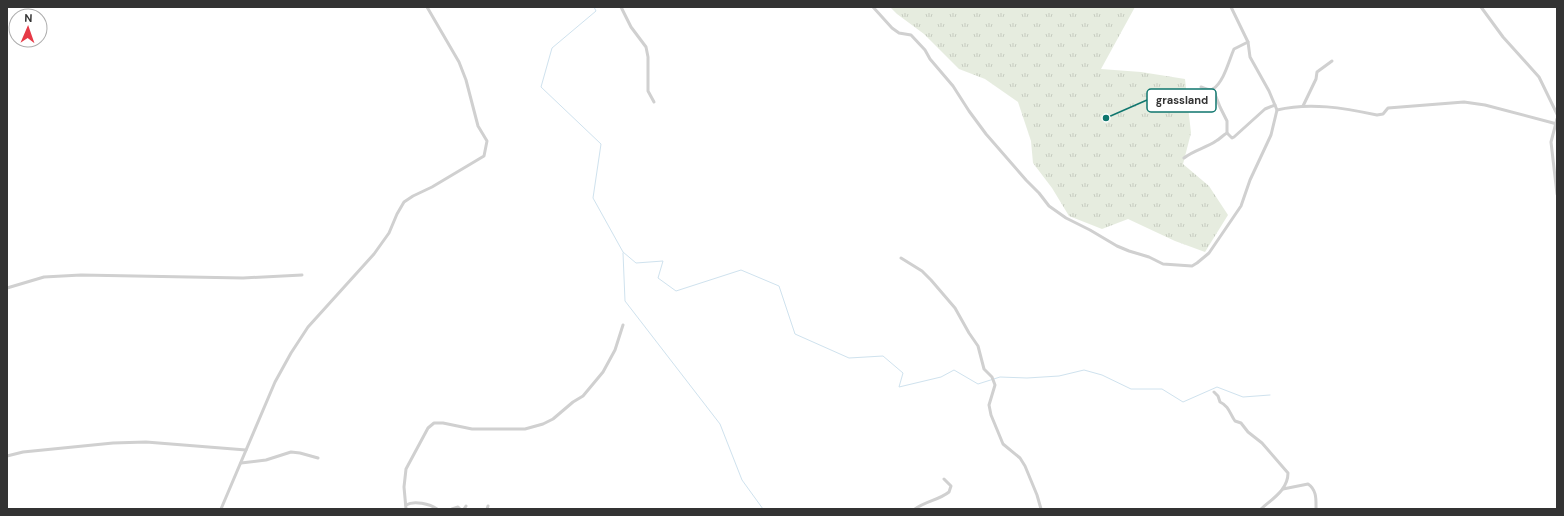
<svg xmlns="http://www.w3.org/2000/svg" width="1564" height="516" font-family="'DM Sans',sans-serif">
	<defs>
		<pattern id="grass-tufts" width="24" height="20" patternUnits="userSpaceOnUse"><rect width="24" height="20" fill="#e6ecdf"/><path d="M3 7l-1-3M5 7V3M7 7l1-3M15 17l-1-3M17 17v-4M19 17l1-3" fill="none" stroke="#c6cbc0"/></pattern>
	</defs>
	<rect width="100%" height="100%" fill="#fff"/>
	<path fill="url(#grass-tufts)" d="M890,7H1135L1101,69L1141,72L1185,79L1191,133L1183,164L1209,186L1228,215L1205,252L1175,241L1128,219L1102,229L1069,216L1052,188L1033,163L1031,141L1018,102L985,79L959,69L924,34L897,14Z"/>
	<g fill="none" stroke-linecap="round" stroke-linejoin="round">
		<g stroke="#cfe2ee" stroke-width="1">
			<path d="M594,7L596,11L552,48L541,87L601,144L593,198L623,252L636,263L663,261L658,278L676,291L741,270L779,286L795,334L849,358L883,356L903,373L899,387L941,377L954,370L978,384L1000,377L1027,378L1059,376L1084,370L1102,375L1131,389H1162L1183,402L1217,387L1243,397L1270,395"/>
			<path d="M623,253L625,301L720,424L742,480L763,509"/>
		</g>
		<g stroke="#d0d0d0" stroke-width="3">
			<path d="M621,7L631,27L646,47L648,57V91L654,102"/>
			<path d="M873,7L892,28L899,33L911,35L925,50L930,59L953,86L969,111L986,134L1026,180L1039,193L1049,206L1066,218L1090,230L1117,246L1129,251L1149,257L1163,264L1192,266L1197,263L1209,253L1241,206L1250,180L1271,135L1277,110"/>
			<path d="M1231,7L1248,42L1250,57L1269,91L1277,110C1310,102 1344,108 1377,115L1383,114L1388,108L1464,102L1485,105L1557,124"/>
			<path d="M1481,7L1503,37L1539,77L1557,114"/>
			<path d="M1201,87C1204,88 1210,91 1213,89C1224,82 1229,60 1234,49L1248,42"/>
			<path d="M1213,89L1220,107L1227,121V133"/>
			<path d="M1303,106L1316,79L1317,72L1332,61"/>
			<path d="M1557,119L1551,142L1557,194"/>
			<path d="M1184,158C1194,150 1206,148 1216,141C1220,139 1223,135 1227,133L1232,138L1234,137L1265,109L1275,105"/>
			<path d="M901,258L922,271L931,280L955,308L969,333L978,346L984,369L992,377L995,385L989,405L991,415L1003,444L1020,458L1025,466L1037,495L1041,509"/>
			<path d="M7,288L44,277L81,275L243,278L302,275"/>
			<path d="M1214,392L1218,396L1220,402C1229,406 1230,414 1235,421L1241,423L1248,432L1262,443L1288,473C1288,490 1272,499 1261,509"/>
			<path d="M7,456L23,452L113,443L146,442L246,450"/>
			<path d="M241,463L266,460L291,452L300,453L318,458"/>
			<path d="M1283,489L1308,484C1317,490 1316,500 1316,509"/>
			<path d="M406,505C414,500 430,504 437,509"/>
			<path d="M221,509L275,382L291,353L308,327L374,254L389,233L397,214L404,202L413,196L432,187L484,156L487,141L478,126L466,80L459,62L427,7"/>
			<path d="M406,509L404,487L406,469L428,428L434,423H443L472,429H525L543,424L553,419L573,402L583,396L603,372L615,350L623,325"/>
			<path d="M452,509L458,507L460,509"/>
			<path d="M464,509L466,506"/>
			<path d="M487,509L488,506"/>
			<path d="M915,509C926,501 939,500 949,492L951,486L944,479"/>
		</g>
	</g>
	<path fill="none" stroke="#0f766e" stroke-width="1.5" d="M1106 118L1147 100"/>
	<circle fill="#0f766e" stroke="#fff" stroke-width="1.5" cx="1106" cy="118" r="4"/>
	<rect fill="#fff" stroke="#0f766e" stroke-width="1.5" x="1147" y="89" width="69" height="23" rx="4"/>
	<g font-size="11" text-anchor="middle" font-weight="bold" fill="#333">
		<text x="1182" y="104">grassland</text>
	</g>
	<rect width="1564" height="516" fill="none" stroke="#333333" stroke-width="16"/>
	<g transform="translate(28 28) rotate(2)"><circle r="19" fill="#ffffff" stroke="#adadad"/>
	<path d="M0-3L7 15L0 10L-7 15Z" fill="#e63946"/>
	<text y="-6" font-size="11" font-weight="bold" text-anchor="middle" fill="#333333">N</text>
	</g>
</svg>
